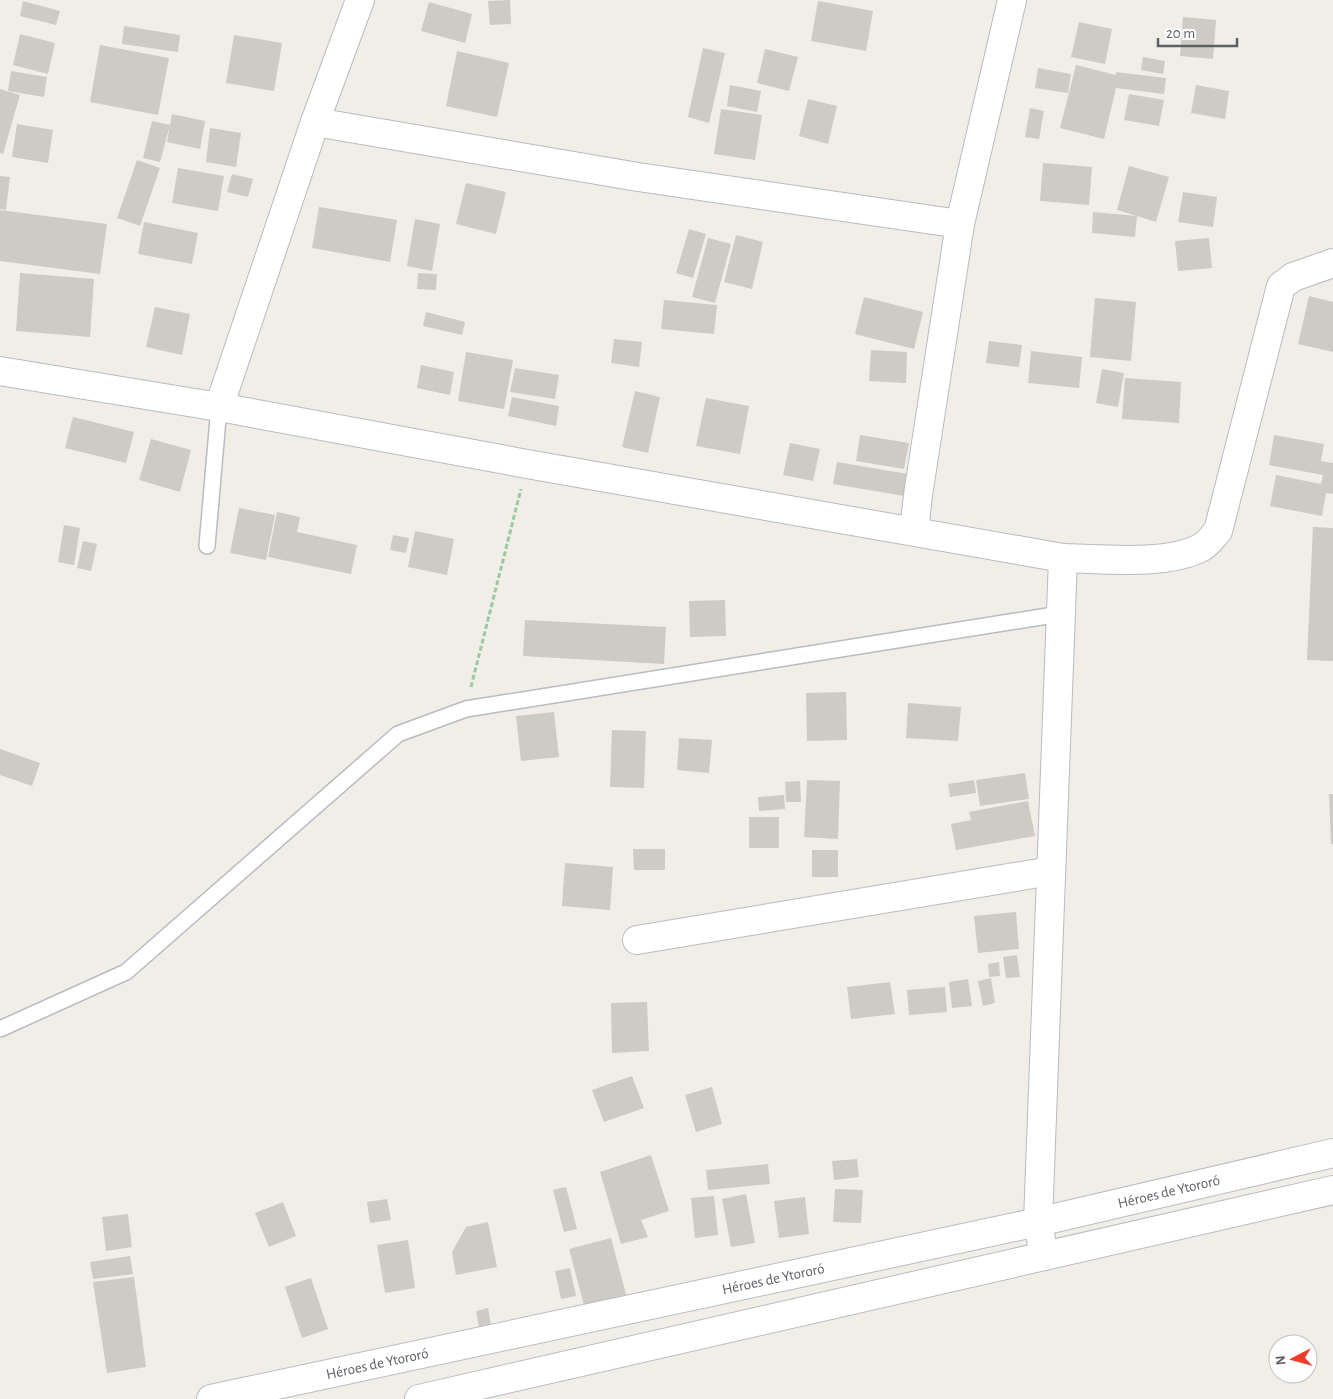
<svg xmlns="http://www.w3.org/2000/svg" width="1333" height="1399" font-family="'Alegreya Sans',sans-serif">
	<rect width="100%" height="100%" fill="#f0eee6"/>
	<g fill="#cdcbc4">
		<path d="M510,0L511,24L490,25L488,1Z"/>
		<path d="M23,1L60,11L56,25L20,16Z"/>
		<path d="M818,1L873,11L866,51L811,41Z"/>
		<path d="M429,2L472,14L465,43L421,31Z"/>
		<path d="M1183,17L1216,20L1213,59L1180,56Z"/>
		<path d="M1079,22L1112,29L1105,64L1071,57Z"/>
		<path d="M124,26L180,35L178,52L122,44Z"/>
		<path d="M20,34L55,43L48,74L13,65Z"/>
		<path d="M234,35L282,43L274,91L226,83Z"/>
		<path d="M100,45L169,58L158,115L90,102Z"/>
		<path d="M703,48L725,53L709,123L688,117Z"/>
		<path d="M765,49L798,57L789,91L757,83Z"/>
		<path d="M457,51L509,63L497,117L446,106Z"/>
		<path d="M1143,57L1165,61L1163,74L1141,70Z"/>
		<path d="M1076,65L1116,75V72L1166,78L1164,94L1116,88L1104,139L1060,128Z"/>
		<path d="M1038,68L1071,74L1068,93L1035,88Z"/>
		<path d="M11,71L47,77L44,97L8,91Z"/>
		<path d="M730,85L761,91L757,112L727,106Z"/>
		<path d="M1196,85L1229,91L1225,119L1191,113Z"/>
		<path d="M0,89L20,95L3,154L0,153Z"/>
		<path d="M1129,94L1164,100L1159,126L1124,120Z"/>
		<path d="M808,99L837,106L828,144L799,136Z"/>
		<path d="M1030,108L1044,111L1039,139L1025,137Z"/>
		<path d="M721,109L762,115L755,160L714,154Z"/>
		<path d="M172,114L205,121L200,149L167,142Z"/>
		<path d="M152,121L170,125L160,162L143,158Z"/>
		<path d="M17,124L53,130L48,163L12,157Z"/>
		<path d="M210,128L241,133L236,167L206,162Z"/>
		<path d="M137,160L160,168L140,226L117,218Z"/>
		<path d="M1043,163L1092,167L1089,205L1040,201Z"/>
		<path d="M1129,166L1169,177L1156,222L1137,216L1135,237L1092,233L1093,212L1137,216L1117,210Z"/>
		<path d="M178,168L224,176L218,211L172,203Z"/>
		<path d="M232,174L253,179L248,197L227,192Z"/>
		<path d="M0,176L10,177L6,210L0,209Z"/>
		<path d="M466,183L506,192L496,234L456,224Z"/>
		<path d="M1183,192L1217,197L1213,227L1178,222Z"/>
		<path d="M319,207L397,220L390,262L312,248Z"/>
		<path d="M0,210L107,224L100,274L0,261Z"/>
		<path d="M415,219L440,224L432,271L407,266Z"/>
		<path d="M144,222L198,233L192,264L138,254Z"/>
		<path d="M689,229L706,234L693,278L676,273Z"/>
		<path d="M736,235L763,242L752,289L724,282Z"/>
		<path d="M708,238L731,244L715,303L692,297Z"/>
		<path d="M1209,238L1212,268L1178,271L1175,241Z"/>
		<path d="M20,273L94,279L90,337L16,331Z"/>
		<path d="M418,273L437,274L436,290L417,289Z"/>
		<path d="M1309,296L1333,302V352L1298,344Z"/>
		<path d="M864,297L923,312L914,349L855,334Z"/>
		<path d="M1095,298L1136,302L1131,361L1090,357Z"/>
		<path d="M664,300L717,305L714,334L661,329Z"/>
		<path d="M155,307L190,314L182,355L146,347Z"/>
		<path d="M426,312L465,322L462,335L423,326Z"/>
		<path d="M614,339L642,342L639,367L611,363Z"/>
		<path d="M989,341L1022,345L1019,367L986,363Z"/>
		<path d="M871,350L907,352L906,383L869,381Z"/>
		<path d="M1031,351L1082,357L1079,388L1028,383Z"/>
		<path d="M466,352L513,360L504,409L458,401Z"/>
		<path d="M421,365L454,372L450,395L417,388Z"/>
		<path d="M515,368L559,375L555,399L510,392Z"/>
		<path d="M1102,369L1124,373L1118,407L1096,403Z"/>
		<path d="M1125,378L1181,382L1179,423L1122,419Z"/>
		<path d="M635,391L660,397L648,453L622,447Z"/>
		<path d="M512,397L559,406L556,426L508,416Z"/>
		<path d="M706,398L749,406L740,454L696,446Z"/>
		<path d="M73,417L134,432L126,463L65,448Z"/>
		<path d="M860,435L909,443L904,469L856,461Z"/>
		<path d="M1274,435L1324,444L1321,461L1333,463V494L1326,493L1322,516L1270,506L1276,475L1321,484L1323,475L1269,465Z"/>
		<path d="M151,439L191,450L180,492L139,480Z"/>
		<path d="M790,443L820,449L813,481L783,475Z"/>
		<path d="M837,462L908,474L904,496L833,484Z"/>
		<path d="M239,508L275,515L266,560L230,553Z"/>
		<path d="M277,512L300,517L297,532L357,545L351,574L268,557Z"/>
		<path d="M64,525L80,528L74,565L58,562Z"/>
		<path d="M1313,527L1333,528V661L1307,660Z"/>
		<path d="M415,531L454,539L447,575L408,567Z"/>
		<path d="M393,535L409,538L406,553L390,550Z"/>
		<path d="M83,541L97,544L91,571L77,568Z"/>
		<path d="M725,600L726,636L690,637L689,601Z"/>
		<path d="M525,620L666,627L664,664L523,656Z"/>
		<path d="M846,692L847,740L807,741L806,693Z"/>
		<path d="M908,703L961,707L958,741L906,738Z"/>
		<path d="M554,712L559,757L521,761L516,716Z"/>
		<path d="M612,730L646,731L644,788L610,787Z"/>
		<path d="M679,738L712,740L709,773L677,770Z"/>
		<path d="M0,749L40,763L32,786L0,775Z"/>
		<path d="M1025,773L1029,799L980,806L976,780Z"/>
		<path d="M807,780L840,781L838,839L804,837Z"/>
		<path d="M974,780L976,793L950,797L948,784Z"/>
		<path d="M800,781L801,802H786L785,782Z"/>
		<path d="M1329,794H1333V844H1331Z"/>
		<path d="M784,795L785,809L759,811L758,797Z"/>
		<path d="M1028,801L1035,836L956,850L951,824L971,820L969,812Z"/>
		<rect x="749" y="817" width="30" height="31"/>
		<path d="M633,849H665V870H634Z"/>
		<rect x="812" y="850" width="26" height="27"/>
		<path d="M565,863L613,867L610,910L562,906Z"/>
		<path d="M1016,912L1019,949L978,953L974,916Z"/>
		<path d="M1017,955L1020,977L1006,978L1003,957Z"/>
		<path d="M999,962L1000,976L989,977L988,964Z"/>
		<path d="M991,978L995,1003L983,1006L978,981Z"/>
		<path d="M968,979L972,1006L952,1008L949,982Z"/>
		<path d="M890,982L895,1014L851,1019L847,987Z"/>
		<path d="M945,987L947,1012L909,1015L907,990Z"/>
		<path d="M647,1002L649,1051L612,1053L611,1003Z"/>
		<path d="M632,1076L644,1108L604,1122L592,1090Z"/>
		<path d="M712,1087L722,1124L696,1132L685,1095Z"/>
		<path d="M651,1155L669,1211L641,1220L648,1237L621,1244L600,1172Z"/>
		<path d="M857,1159L859,1177L834,1180L832,1161Z"/>
		<path d="M768,1164L770,1184L708,1190L706,1170Z"/>
		<path d="M566,1187L577,1229L564,1232L553,1190Z"/>
		<path d="M835,1189L863,1190L861,1223L833,1222Z"/>
		<path d="M746,1194L755,1243L731,1247L722,1199Z"/>
		<path d="M714,1196L718,1235L695,1238L691,1198Z"/>
		<path d="M805,1197L809,1234L779,1238L774,1201Z"/>
		<path d="M387,1199L391,1220L370,1223L367,1202Z"/>
		<path d="M283,1202L296,1236L269,1247L255,1213Z"/>
		<path d="M128,1214L132,1247L106,1251L102,1217Z"/>
		<path d="M488,1222L497,1267L456,1275L452,1252L466,1227Z"/>
		<path d="M611,1238L627,1298L585,1309L569,1249Z"/>
		<path d="M408,1240L415,1288L385,1293L377,1245Z"/>
		<path d="M130,1256L133,1274L93,1279L90,1262Z"/>
		<path d="M570,1268L576,1296L561,1299L555,1271Z"/>
		<path d="M134,1277L146,1367L107,1373L93,1282Z"/>
		<path d="M311,1278L328,1329L302,1338L285,1287Z"/>
		<path d="M488,1308L491,1325L479,1327L476,1311Z"/>
	</g>
	<g fill="none" stroke-linecap="round" stroke-linejoin="round">
		<defs>
			<g id="lane">
				<path d="M207,546L219,407"/>
				<path d="M0,1029L126,972L398,734L466,709L1060,614"/>
			</g>
			<g id="street">
				<path d="M315,122L638,177L960,224L918,495L914,531"/>
				<path d="M960,224L1012,0"/>
				<path d="M0,371L219,407L527,464L1063,558C1102,559 1168,566 1202,547C1208,544 1213,536 1218,531L1281,286L1293,277L1333,263"/>
				<path d="M219,407L315,122L360,0"/>
				<path d="M637,940L1051,871"/>
				<path d="M1044,1256L1038,1222L1063,558"/>
			</g>
			<g id="secondary">
				<path id="s1" d="M211,1399L1038,1222L1333,1153"/>
				<path d="M419,1399L1333,1190"/>
			</g>
		</defs>
		<use href="#lane" stroke="#b8bbc0" stroke-width="18"/>
		<use href="#street" stroke="#b8bbc0" stroke-width="30"/>
		<use href="#secondary" stroke="#b9bcc2" stroke-width="30"/>
		<path stroke="#99caa8" stroke-width="3" stroke-dasharray="5 2.5" stroke-linecap="butt" d="M471,687L521,489"/>
		<use href="#lane" stroke="#fff" stroke-width="15"/>
		<use href="#street" stroke="#fff" stroke-width="28"/>
		<use href="#secondary" stroke="#fff" stroke-width="28"/>
	</g>
	<g text-anchor="middle" dominant-baseline="central" stroke-width="4.5" stroke-linejoin="round" paint-order="stroke">
		<g font-size="15" fill="#5d6167" stroke="#fff">
			<text stroke="none"><textPath href="#s1" startOffset="980">Héroes de Ytororó</textPath></text>
			<text stroke="none"><textPath href="#s1" startOffset="575">Héroes de Ytororó</textPath></text>
			<text stroke="none"><textPath href="#s1" startOffset="170">Héroes de Ytororó</textPath></text>
		</g>
	</g>
	<g transform="translate(1293 1359) rotate(264)"><circle r="24" fill="#ffffff" stroke="#bec0c2"/>
	<path d="M0-4L9 19L0 12L-9 19Z" fill="#f13c2a"/>
	<text y="-8" font-size="14" font-weight="bold" text-anchor="middle" fill="#5d6167">N</text>
	</g>
	<path d="M1158 38v8h79v-8" fill="none" stroke="#5d6167" stroke-width="2.5"/>
	<text x="1166" y="38" font-size="15" fill="#5d6167" stroke="#ffffff" stroke-width="4" paint-order="stroke">20 m</text>
</svg>
